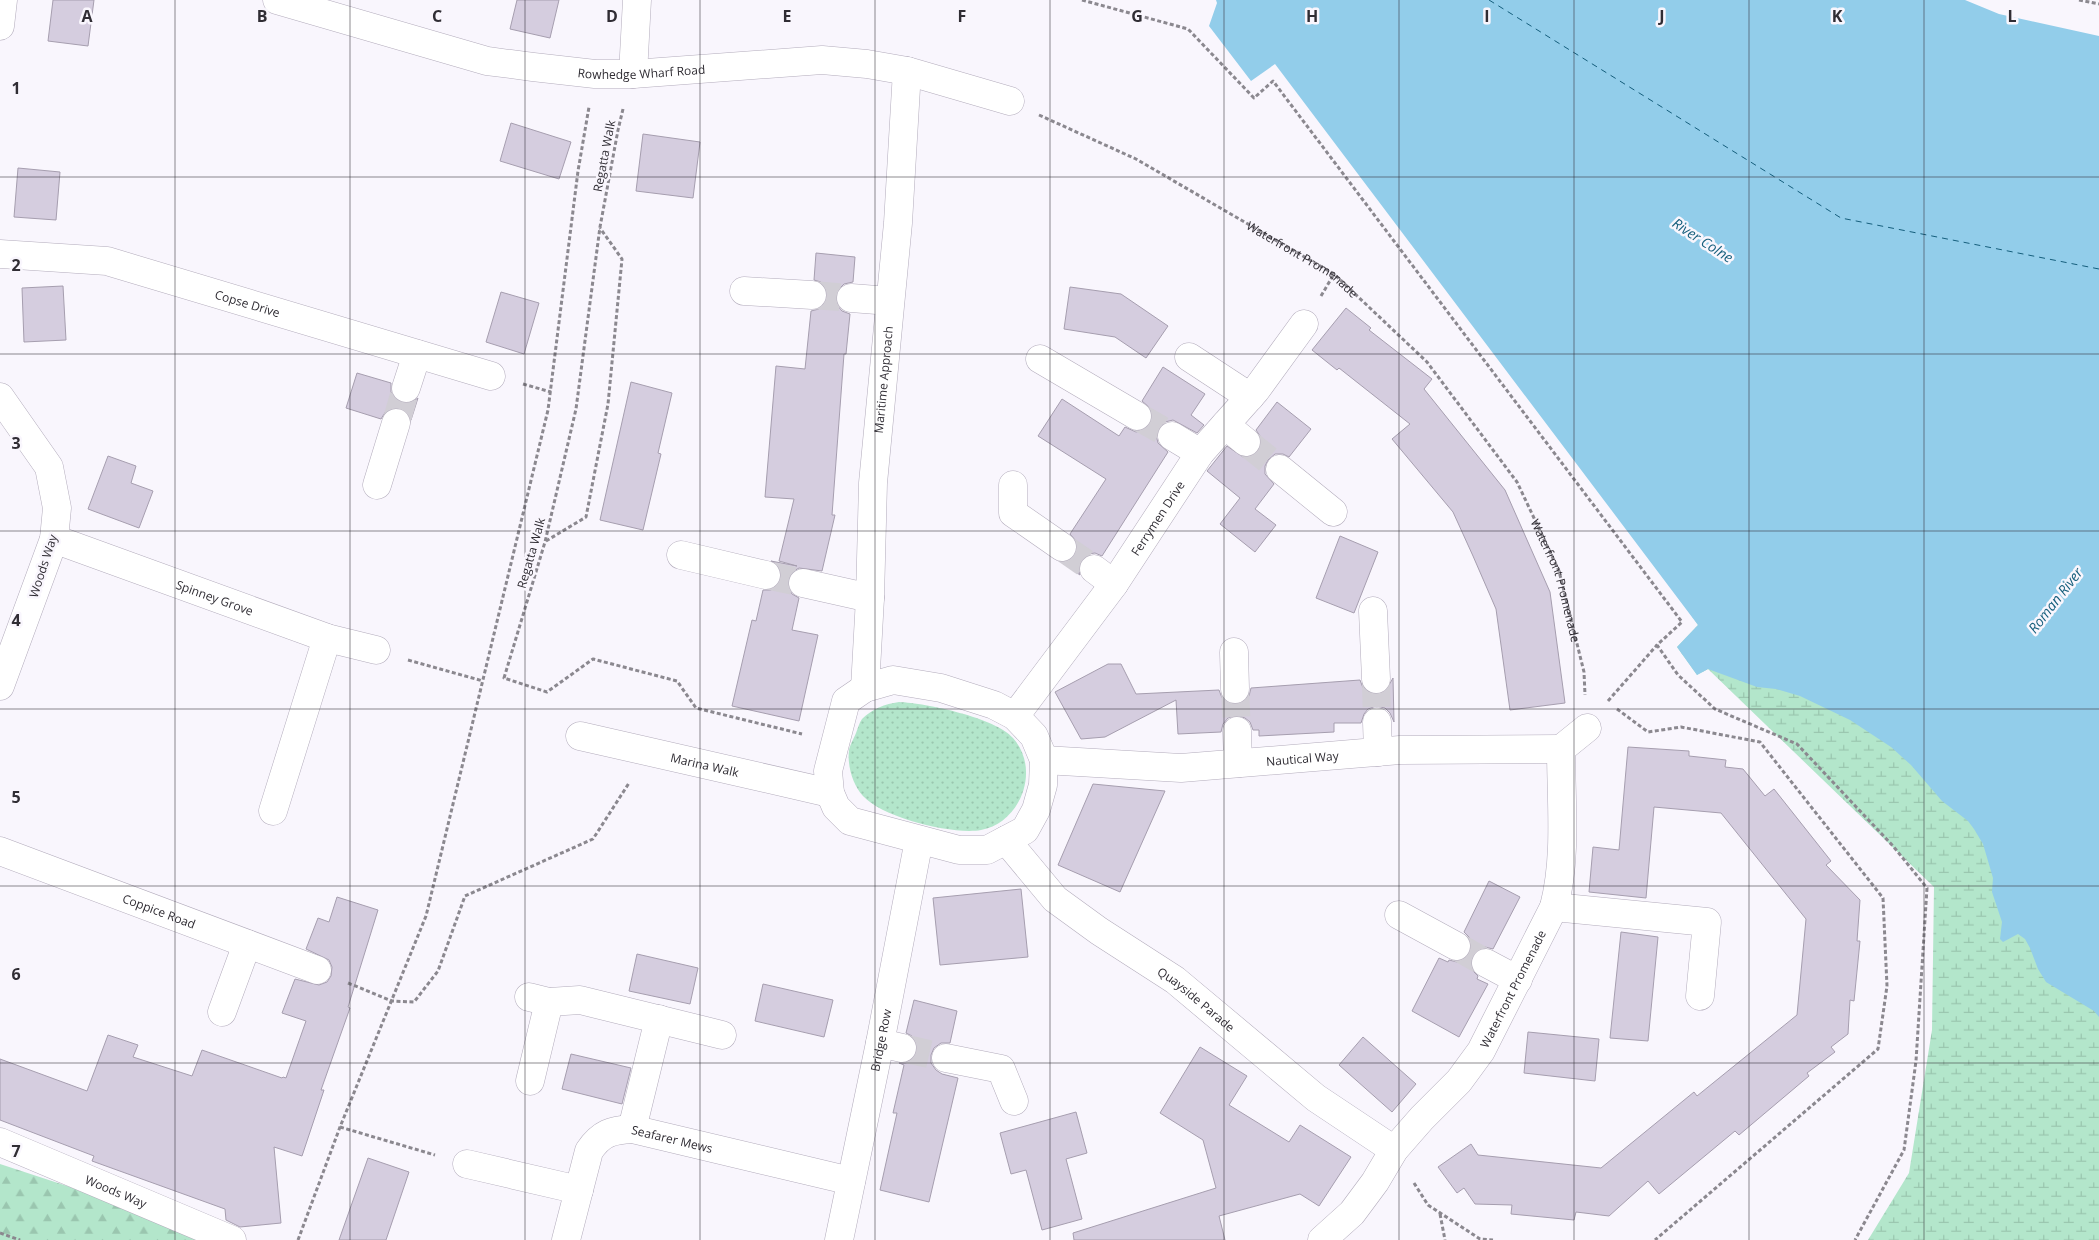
<svg xmlns="http://www.w3.org/2000/svg" width="2099" height="1240" font-family="'Open Sans',sans-serif">
	<defs>
		<pattern id="green-dots" width="8" height="8" patternUnits="userSpaceOnUse" patternTransform="scale(1.25)"><rect width="8" height="8" fill="#b3e6cb"/><path d="M2 2h.1M6 6h.1" fill="none" stroke="#9ac6af" stroke-width="1.8" stroke-linecap="round"/></pattern>
		<pattern id="forest-firs" width="22" height="20" patternUnits="userSpaceOnUse" patternTransform="scale(1.25)"><rect width="22" height="20" fill="#b3e6cb"/><path d="M5 1l3.5 6h-7zM16 11l3.5 6h-7z" fill="#9ac6af"/></pattern>
		<pattern id="wetland-marsh" width="20" height="14" patternUnits="userSpaceOnUse" patternTransform="scale(1.25)"><rect width="20" height="14" fill="#b3e6cb"/><path d="M1 5h8M5 5V1M11 12h8M15 12V8" fill="none" stroke="#9ac6af"/></pattern>
	</defs>
	<rect width="100%" height="100%" fill="#f9f6fd"/>
	<path fill="url(#green-dots)" d="M899,702C926,703 996,718 1013,738C1041,769 1021,823 981,830C953,835 883,818 863,796C853,785 847,766 849,750C850,745 854,738 856,733C858,728 859,723 862,719C872,709 885,704 899,702Z"/>
	<path fill="url(#forest-firs)" d="M0,1164L232,1240H0Z"/>
	<path fill="url(#wetland-marsh)" d="M1682,602L2099,763V1240H1868L1909,1173L1932,1030L1934,887L1708,669L1697,675L1677,647L1698,625Z"/>
	<path fill="#92cdea" d="M1216,0H1965L1999,14L2099,36V1017L2094,1011L2046,982L2038,969L2030,948L2025,939L2018,934L2003,942L2000,939L2002,922L1992,892L1993,878L1983,844L1974,829L1968,821L1942,801L1911,765L1891,747L1850,720L1800,696L1776,689L1757,687L1708,669L1697,675L1677,647L1698,625L1275,64L1251,81L1209,26L1217,3Z"/>
	<g fill="none" stroke-linecap="round" stroke-linejoin="round">
		<path stroke="#155e7c" stroke-width="1" stroke-dasharray="6 5" stroke-linecap="butt" d="M1489,0L1841,218L2099,269"/>
	</g>
	<g fill="#d5cddf" stroke="#a69eaf">
		<path d="M53,0H94L88,46L48,41Z"/>
		<path d="M517,0H559L550,38L510,29Z"/>
		<path d="M511,123L571,142L559,179L500,161Z"/>
		<path d="M643,134L700,142L693,198L636,191Z"/>
		<path d="M18,168L60,172L56,220L14,217Z"/>
		<path d="M816,253L855,257L853,282L844,284L838,290L835,297L837,305L842,311L850,314L846,354H844L832,515H835L822,571L799,568L792,572L788,580V587L792,594L799,598L792,630L818,635L799,721L732,706L752,620L756,621L763,590H771L778,585L781,579V570L777,564L771,561L797,566L779,561L794,499L765,497L776,366L805,369L811,311L819,309L825,303L828,296L826,288L821,282L814,280Z"/>
		<path d="M63,286L66,340L24,342L22,288Z"/>
		<path d="M1070,287L1121,294L1168,326L1146,358L1115,337L1064,329Z"/>
		<path d="M501,292L539,303L524,354L486,342Z"/>
		<path d="M1346,308L1371,328L1369,330L1432,379L1424,389L1505,490L1550,592L1565,703L1510,710L1496,609L1473,556L1453,512L1392,439L1410,424L1339,368L1337,370L1312,350Z"/>
		<path d="M1163,367L1205,394L1191,415L1204,425L1197,433L1173,420L1165,422L1159,428L1156,435L1158,443L1168,452L1102,556L1095,553L1088,554L1081,560L1078,568L1080,575L1061,562L1068,561L1075,555L1078,548L1076,541L1070,534L1106,479L1038,436L1062,399L1119,436L1125,427L1136,432L1144,430L1150,424L1153,416L1150,408L1142,401Z"/>
		<path d="M357,373L391,383V392L395,399L401,403H410L418,398L411,420L407,412L400,408H393L386,411L381,419L346,408Z"/>
		<path d="M631,382L672,393L658,453L661,454L643,530L600,520Z"/>
		<path d="M1277,402L1311,429L1289,457L1283,454H1275L1268,460L1265,466V474L1274,484L1255,509L1276,525L1255,552L1220,524L1240,498L1207,471L1227,446L1243,457H1251L1258,452L1261,444L1260,436L1256,430Z"/>
		<path d="M108,456L136,466L131,483L153,491L139,528L88,509Z"/>
		<path d="M1340,536L1378,552L1354,613L1316,598Z"/>
		<path d="M1108,664H1121L1136,694L1219,690L1222,698L1228,703L1235,705L1244,702L1249,696L1251,688L1360,680L1363,688L1368,693L1377,695L1385,692L1393,678L1394,722L1390,713L1385,708L1376,706L1368,709L1364,714L1361,723H1334V732L1259,736V730H1253L1250,722L1245,718L1237,715L1228,718L1223,724L1221,732L1178,734L1176,700L1105,737L1081,739L1055,692Z"/>
		<path d="M1628,747L1689,751V756L1726,760L1725,767L1743,769L1765,796L1774,789L1831,861L1826,865L1860,900L1857,941H1860L1854,1001L1850,1000L1848,1034L1831,1047L1835,1052L1807,1073L1809,1076L1739,1135L1735,1131L1659,1194L1648,1181L1609,1216L1576,1212L1574,1220L1511,1214L1512,1205L1475,1204L1464,1188L1457,1193L1438,1167L1471,1144L1478,1155L1601,1168L1694,1092L1697,1096L1797,1015L1806,919L1721,813L1654,807L1646,898L1589,892L1593,847L1619,850Z"/>
		<path d="M1093,784L1165,791L1120,892L1058,865Z"/>
		<path d="M1489,881L1520,897L1493,949L1485,947L1478,950L1472,956L1470,964L1473,971L1478,976L1477,979L1488,984L1459,1037L1412,1011L1439,958L1448,962L1449,960L1457,962L1465,959L1469,954L1472,945L1469,937L1464,932Z"/>
		<path d="M1021,889L1028,957L940,965L933,898Z"/>
		<path d="M337,897L378,910L348,1007L350,1008L321,1090H324L302,1156L274,1147L281,1223L240,1227L226,1220L225,1209L92,1161L94,1156L0,1120V1059L87,1091L108,1035L138,1045L133,1057L192,1076L202,1050L282,1078L283,1077L286,1078L306,1021L282,1013L295,979L319,985L327,982L331,976L332,967L329,960L306,949L318,918L329,922Z"/>
		<path d="M1621,932L1658,937L1648,1041L1610,1038Z"/>
		<path d="M637,954L698,968L690,1004L629,991Z"/>
		<path d="M763,984L833,1000L824,1037L755,1021Z"/>
		<path d="M914,1000L957,1011L950,1043H941L934,1048L931,1055V1063L936,1070L942,1074L958,1078L929,1202L880,1190L897,1113H893L904,1065L899,1063H906L913,1059L917,1051V1043L912,1036L906,1033Z"/>
		<path d="M1528,1032L1599,1039L1595,1081L1524,1073Z"/>
		<path d="M1363,1037L1416,1084L1392,1112L1339,1065Z"/>
		<path d="M1200,1047L1247,1076L1229,1105L1289,1142L1300,1125L1351,1157L1319,1206L1300,1194L1219,1216L1225,1240H1074L1073,1233L1216,1188L1203,1140L1160,1113Z"/>
		<path d="M571,1054L631,1068L622,1104L562,1089Z"/>
		<path d="M1076,1112L1087,1153L1066,1159L1082,1219L1042,1230L1026,1170L1011,1174L1000,1133Z"/>
		<path d="M368,1158L409,1172L386,1240H339Z"/>
	</g>
	<g fill="none" stroke-linecap="round" stroke-linejoin="round">
		<g stroke="#d1ced5" stroke-width="28" stroke-dasharray="28 14" stroke-linecap="butt">
			<path d="M812,295L851,298"/>
			<path d="M1137,416L1172,436"/>
			<path d="M396,423L406,388"/>
			<path d="M1246,442L1280,469"/>
			<path d="M1062,547L1094,569"/>
			<path d="M766,575L803,583"/>
			<path d="M1376,679L1377,722"/>
			<path d="M1235,689L1237,731"/>
			<path d="M1456,946L1486,963"/>
			<path d="M902,1048L946,1058"/>
		</g>
		<defs>
			<g id="minor">
				<path id="s2" d="M277,0L487,61L533,67L595,74H633L822,60L867,64L907,71L1010,101"/>
				<path d="M0,26L3,0"/>
				<path d="M633,74L637,0"/>
				<path id="s3" d="M0,254L107,261L491,376"/>
				<path d="M744,291L812,295"/>
				<path d="M851,298L890,301"/>
				<path d="M1189,357L1250,397"/>
				<path d="M1040,359L1137,416"/>
				<path d="M406,388L417,354"/>
				<path d="M0,397L49,467L57,508L54,539L0,686"/>
				<path d="M1225,425L1246,442"/>
				<path d="M1172,436L1200,453"/>
				<path d="M1280,469L1333,512"/>
				<path d="M377,485L396,423"/>
				<path d="M1013,485V513L1062,547"/>
				<path id="s4" d="M54,539L327,638L376,650"/>
				<path d="M681,555L766,575"/>
				<path d="M1094,569L1114,584"/>
				<path d="M803,583L870,598"/>
				<path d="M1373,611L1376,679"/>
				<path d="M1234,652L1235,689"/>
				<path d="M893,680L941,688L994,705L1015,716L1034,736L1044,760L1043,785L1036,810L1025,830L987,850H959L850,821L836,807L830,793L828,771L846,701L865,688Z"/>
				<path id="s5" d="M865,688L870,598L873,483L898,223L907,71"/>
				<path id="s6" d="M1015,716L1114,584L1200,453L1256,390L1304,324"/>
				<path d="M1377,722L1378,752"/>
				<path d="M1237,731L1238,763"/>
				<path id="s7" d="M580,736L830,793"/>
				<path id="s8" d="M1044,760L1181,768L1400,750L1561,749"/>
				<path d="M273,811L327,638"/>
				<path id="s9" d="M1006,840L1055,899L1099,931L1175,980L1316,1098L1394,1150"/>
				<path id="s10" d="M0,851L317,970"/>
				<path d="M1554,907L1707,922L1700,996"/>
				<path d="M1399,915L1456,946"/>
				<path d="M1486,963L1518,980"/>
				<path d="M529,997L549,1002L580,1000L722,1035"/>
				<path d="M222,1012L247,944"/>
				<path d="M880,1043L902,1048"/>
				<path d="M946,1058L1001,1069L1014,1101"/>
				<path d="M530,1081L549,1002"/>
				<path d="M632,1129L659,1019"/>
				<path id="s11" d="M0,1142L232,1240"/>
				<path d="M467,1164L579,1190"/>
				<path id="s12" d="M566,1240L589,1151C601,1133 612,1130 632,1129L851,1181"/>
				<path id="s13" d="M839,1240L880,1043L919,840"/>
				<path id="s14" d="M1322,1240L1352,1213L1375,1182L1394,1150L1422,1118L1459,1081L1481,1051L1554,907C1567,857 1561,801 1561,749L1587,728"/>
			</g>
		</defs>
		<use href="#minor" stroke="#b3acbc" stroke-width="29"/>
		<g stroke="#8b888f" stroke-width="3" stroke-dasharray="4 2.5" stroke-linecap="butt">
			<path d="M1082,0L1188,29L1254,98L1273,81L1682,622L1657,645L1678,675L1715,709L1797,744L1893,846L1927,888L1916,1061L1904,1150L1855,1240"/>
			<path d="M2079,0L2099,4"/>
			<path d="M623,109L618,130L600,227L576,409L545,542L504,678L547,692L593,659L677,681L696,708L802,734"/>
			<path id="s1" d="M1039,115L1136,159L1334,274L1427,362L1517,482L1559,571L1584,672L1585,695"/>
			<path d="M1321,296L1334,274"/>
			<path d="M523,384L551,392"/>
			<path d="M546,541L586,517L608,404L622,259L600,228"/>
			<path d="M408,660L483,681"/>
			<path d="M1608,701L1657,645"/>
			<path d="M1617,709L1648,732L1681,727L1760,742L1883,898L1887,986L1878,1049L1655,1240"/>
			<path d="M348,983L392,1001L414,1002L438,971L465,896L593,839L629,783"/>
			<path d="M340,1127L435,1155"/>
			<path d="M1414,1183L1428,1205L1480,1239L1493,1240"/>
			<path d="M1440,1214L1445,1240"/>
			<path d="M0,1233L20,1240"/>
			<path d="M298,1240L340,1127L426,916L548,410L578,171L589,107"/>
		</g>
		<use href="#minor" stroke="#fff" stroke-width="28"/>
	</g>
	<path fill="none" stroke="#302d34" stroke-width="1" stroke-opacity="0.55" d="M175,0V1240M350,0V1240M525,0V1240M700,0V1240M875,0V1240M1050,0V1240M1224,0V1240M1399,0V1240M1574,0V1240M1749,0V1240M1924,0V1240M0,177H2099M0,354H2099M0,531H2099M0,709H2099M0,886H2099M0,1063H2099"/>
	<g text-anchor="middle" dominant-baseline="central" stroke-width="5" stroke-linejoin="round" paint-order="stroke">
		<g font-size="12" fill="#302d34" stroke="#f9f6fd">
			<text stroke="none"><textPath href="#s2" startOffset="374">Rowhedge Wharf Road</textPath></text>
			<text transform="translate(604 156) rotate(-79)">Regatta Walk</text>
			<text stroke="none"><textPath href="#s1" startOffset="301">Waterfront Promenade</textPath></text>
			<text stroke="none"><textPath href="#s3" startOffset="254">Copse Drive</textPath></text>
			<text stroke="none"><textPath href="#s5" startOffset="309">Maritime Approach</textPath></text>
			<text stroke="none"><textPath href="#s6" startOffset="244">Ferrymen Drive</textPath></text>
			<text transform="translate(531 553) rotate(-74)">Regatta Walk</text>
			<text transform="translate(43 566) rotate(-72)">Woods Way</text>
			<text stroke="none"><textPath href="#s1" startOffset="720">Waterfront Promenade</textPath></text>
			<text stroke="none"><textPath href="#s4" startOffset="171">Spinney Grove</textPath></text>
			<text stroke="none"><textPath href="#s8" startOffset="259">Nautical Way</textPath></text>
			<text stroke="none"><textPath href="#s7" startOffset="128">Marina Walk</textPath></text>
			<text stroke="none"><textPath href="#s10" startOffset="170">Coppice Road</textPath></text>
			<text stroke="none"><textPath href="#s14" startOffset="318">Waterfront Promenade</textPath></text>
			<text stroke="none"><textPath href="#s9" startOffset="250">Quayside Parade</textPath></text>
			<text stroke="none"><textPath href="#s13" startOffset="204">Bridge Row</textPath></text>
			<text stroke="none"><textPath href="#s12" startOffset="184">Seafarer Mews</textPath></text>
			<text stroke="none"><textPath href="#s11" startOffset="126">Woods Way</textPath></text>
		</g>
		<g font-size="14" font-style="italic" fill="#155e7c" stroke="#f9f6fd">
			<text transform="translate(1703 240) rotate(33)">River Colne</text>
			<text transform="translate(2055 600) rotate(-52)">Roman River</text>
		</g>
	</g>
	<g font-size="16" text-anchor="middle" font-weight="bold" fill="#302d34" stroke="#f9f6fd" stroke-width="5" stroke-linejoin="round" paint-order="stroke">
		<text x="87" y="22">A</text>
		<text x="262" y="22">B</text>
		<text x="437" y="22">C</text>
		<text x="612" y="22">D</text>
		<text x="787" y="22">E</text>
		<text x="962" y="22">F</text>
		<text x="1137" y="22">G</text>
		<text x="1312" y="22">H</text>
		<text x="1487" y="22">I</text>
		<text x="1662" y="22">J</text>
		<text x="1837" y="22">K</text>
		<text x="2012" y="22">L</text>
		<text x="16" y="94">1</text>
		<text x="16" y="271">2</text>
		<text x="16" y="449">3</text>
		<text x="16" y="626">4</text>
		<text x="16" y="803">5</text>
		<text x="16" y="980">6</text>
		<text x="16" y="1157">7</text>
	</g>
</svg>
